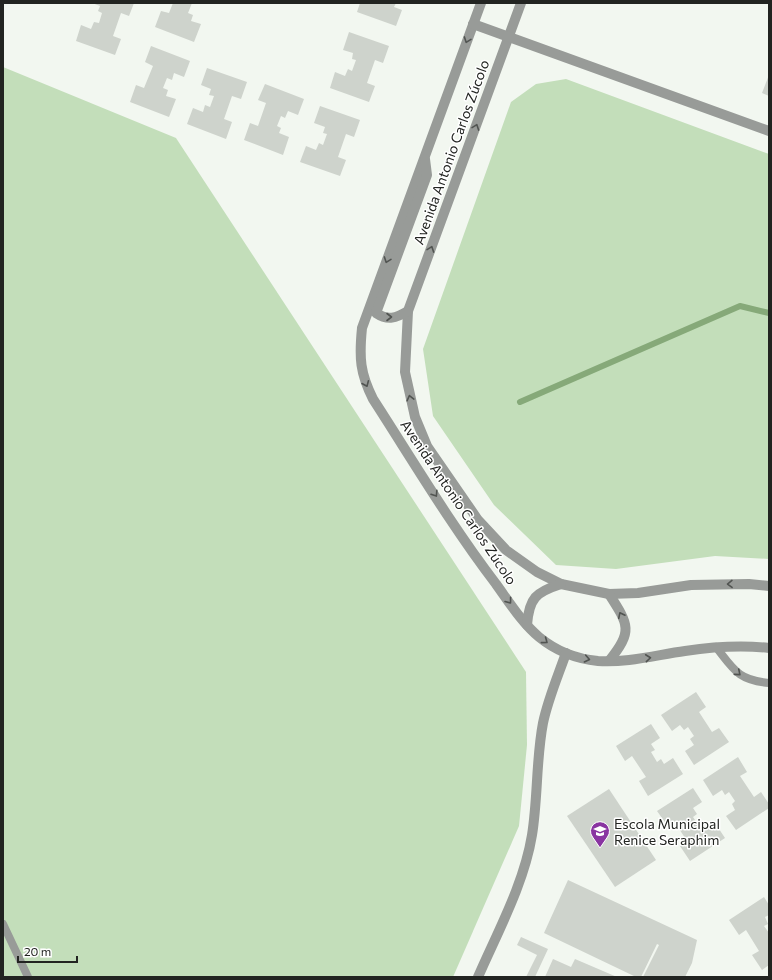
<svg xmlns="http://www.w3.org/2000/svg" width="772" height="980" font-family="Commissioner,sans-serif">
	<rect width="100%" height="100%" fill="#f2f7f0"/>
	<g fill="#c3deba">
		<path d="M3,67L176,138L526,672L527,745L519,826L453,977H3Z"/>
		<path d="M566,79L769,154V559L715,556L616,569L556,565L494,505L433,416L423,349L511,102L536,84Z"/>
	</g>
	<g fill="none" stroke-linecap="round" stroke-linejoin="round">
		<path stroke="#86a979" stroke-width="6" d="M520,402L740,306L769,313"/>
	</g>
	<g fill="#ced3cc">
		<path d="M92,3H134L129,16L121,13L113,36L121,39L115,55L76,41L81,25L91,29L94,22L99,23L102,13L98,11L100,6Z"/>
		<path d="M173,3H192L188,13L193,15L191,21L201,24L194,42L155,27L161,11L169,13Z"/>
		<path d="M360,3H396L394,7L402,10L396,26L357,12Z"/>
		<path d="M349,32L389,46L383,63L375,60L367,83L375,86L369,102L330,88L335,72L345,76L348,69L352,71L356,60L352,59L353,53L343,50Z"/>
		<path d="M151,46L190,61L184,77L174,73L172,80L167,78L163,88L168,90L166,96L176,99L169,117L130,102L136,85L144,88L153,66L145,62Z"/>
		<path d="M207,68L247,82L241,99L232,96L224,119L232,122L226,139L187,124L193,108L203,112L205,105L210,107L214,96L209,95L211,89L201,85Z"/>
		<path d="M769,75V96L762,93Z"/>
		<path d="M265,84L304,99L298,115L288,111L285,118L281,116L277,126L281,128L279,133L289,137L283,155L244,140L250,123L258,126L266,103L258,100Z"/>
		<path d="M320,106L360,120L354,137L346,134L338,157L346,160L340,176L300,162L306,146L316,150L319,143L323,145L327,134L323,133L325,127L314,123Z"/>
		<path d="M696,692L706,707L699,712L712,732L719,728L729,742L694,765L685,751L694,745L690,739L694,736L688,727L684,730L680,725L672,731L661,715Z"/>
		<path d="M651,724L660,738L651,744L655,750L651,752L657,762L661,759L664,764L673,758L683,774L648,796L639,781L646,777L632,756L625,761L616,746Z"/>
		<path d="M738,757L747,772L740,776L754,797L761,792L769,804V808L736,830L726,816L735,810L732,804L735,801L729,792L725,795L722,790L713,796L703,780Z"/>
		<path d="M693,788L702,802L693,808L697,814L693,817L699,826L703,824L706,828L715,823L725,838L690,861L680,846L687,841L674,821L667,825L657,811Z"/>
		<path d="M609,789L656,860L615,887L567,816Z"/>
		<path d="M568,880L697,940L692,963L685,977H643L659,945L657,944L641,977H636L544,933Z"/>
		<path d="M764,897L769,905V915L765,917L768,924L764,926L769,933V965L762,970L752,955L759,951L746,930L739,935L729,920Z"/>
		<path d="M521,937L548,949L535,977H526L537,955L517,945Z"/>
		<path d="M553,959L571,967L575,959L617,977H545Z"/>
	</g>
	<g fill="none" stroke-linecap="round" stroke-linejoin="round">
		<g stroke="#989b98" stroke-width="8">
			<path d="M716,647C734,670 738,680 769,683"/>
			<path d="M3,924L28,977"/>
		</g>
		<g stroke="#989b98" stroke-width="10">
			<path d="M481,3L362,328C359,358 360,373 373,399C413,461 451,525 496,584C509,602 522,623 539,637C556,651 577,659 598,661C627,663 656,655 685,651C712,647 741,645 769,648"/>
			<path d="M521,3L408,311L405,372L415,417L427,446L478,520L506,550L537,572L561,584L609,594L638,593L691,585L749,584L769,586"/>
			<path d="M473,24L769,131"/>
			<path d="M408,311C396,318 388,321 376,313L427,175L425,159"/>
			<path d="M609,594C629,625 633,631 609,661"/>
			<path d="M527,625C529,598 536,592 561,584"/>
			<path d="M478,977C498,931 524,884 532,835C538,798 536,759 543,723C548,699 558,676 566,653"/>
		</g>
	</g>
	<defs><path id="oneway-chevron" d="M-2-3.5L2.5 0L-2 3.5" fill="none" stroke-width="1.6" stroke-linecap="round" stroke-linejoin="round"/></defs>
	<g stroke="#515451">
		<use href="#oneway-chevron" transform="translate(467 40) rotate(110)"/>
		<use href="#oneway-chevron" transform="translate(476 127) rotate(-70)"/>
		<use href="#oneway-chevron" transform="translate(431 249) rotate(-70)"/>
		<use href="#oneway-chevron" transform="translate(387 260) rotate(110)"/>
		<use href="#oneway-chevron" transform="translate(389 317)"/>
		<use href="#oneway-chevron" transform="translate(366 384) rotate(67)"/>
		<use href="#oneway-chevron" transform="translate(410 398) rotate(-104)"/>
		<use href="#oneway-chevron" transform="translate(435 494) rotate(57)"/>
		<use href="#oneway-chevron" transform="translate(730 584) rotate(179)"/>
		<use href="#oneway-chevron" transform="translate(509 601) rotate(53)"/>
		<use href="#oneway-chevron" transform="translate(621 615) rotate(-116)"/>
		<use href="#oneway-chevron" transform="translate(545 641) rotate(37)"/>
		<use href="#oneway-chevron" transform="translate(648 658) rotate(-6)"/>
		<use href="#oneway-chevron" transform="translate(587 659) rotate(12)"/>
		<use href="#oneway-chevron" transform="translate(738 673) rotate(40)"/>
	</g>
	<defs>
		<symbol id="school-pin" viewBox="-11 -11 22 30"><path d="M0 17L-7.5 6A9.5 9.5 0 1 1 7.5 6Z" fill="#8934a1" stroke="#fff"/><path d="M0-5L7-2L0 1L-7-2ZM-4 1L0 2.5L4 1V4Q0 6-4 4Z" fill="#fff"/></symbol>
	</defs>
	<g fill-rule="evenodd">
		<use href="#school-pin" x="589" y="820" width="22" height="30"/>
	</g>
	<g text-anchor="middle" dominant-baseline="central" stroke-width="3" stroke-linejoin="round" paint-order="stroke">
		<g font-size="14" fill="#222421" stroke="#fff">
			<text transform="translate(451 152) rotate(-70)">Avenida Antonio Carlos Zúcolo</text>
			<text transform="translate(459 502) rotate(56)">Avenida Antonio Carlos Zúcolo</text>
		</g>
		<g font-size="14" fill="#222421" stroke="#fff" text-anchor="start">
			<text x="614" y="823">Escola Municipal<tspan x="614" dy="16">Renice Seraphim</tspan></text>
		</g>
	</g>
	<rect width="772" height="980" fill="none" stroke="#222421" stroke-width="8"/>
	<path d="M18 956v6h59v-6" fill="none" stroke="#222421" stroke-width="2"/>
	<text x="24" y="956" font-size="12" fill="#222421" stroke="#ffffff" stroke-width="3" paint-order="stroke">20 m</text>
</svg>
